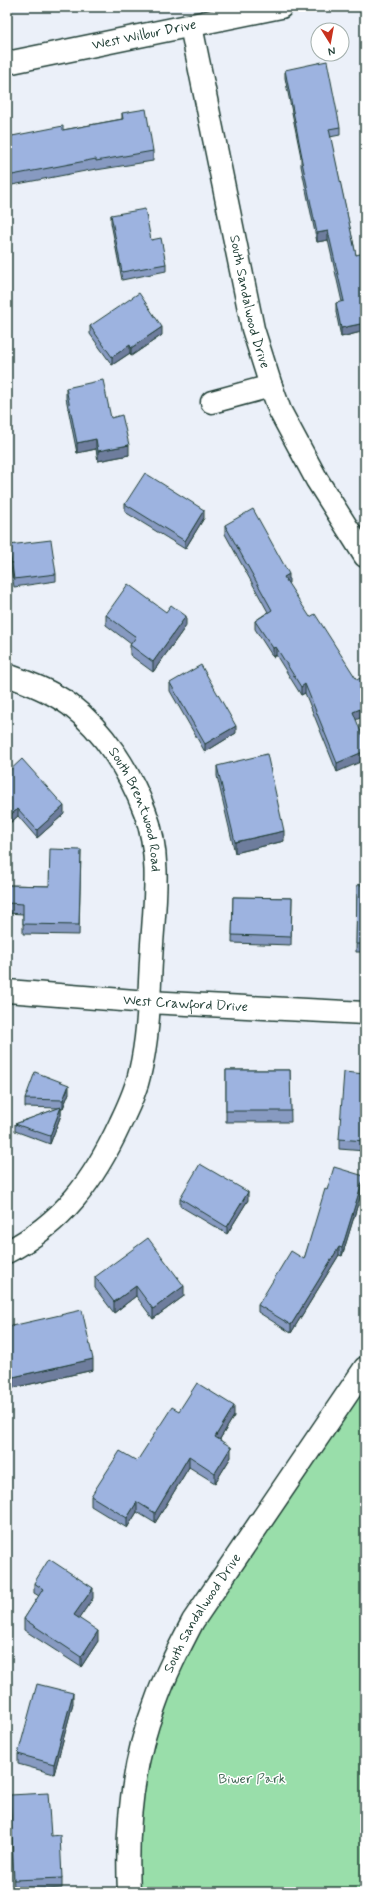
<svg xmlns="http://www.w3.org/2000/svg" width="372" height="1899" font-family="Mynerve,sans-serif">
	<rect width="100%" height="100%" fill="#ebf0f9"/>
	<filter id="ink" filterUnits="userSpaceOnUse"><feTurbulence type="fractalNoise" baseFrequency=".025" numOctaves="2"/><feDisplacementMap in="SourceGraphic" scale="8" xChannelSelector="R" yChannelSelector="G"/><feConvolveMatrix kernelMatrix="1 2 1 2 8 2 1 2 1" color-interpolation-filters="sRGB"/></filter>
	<g filter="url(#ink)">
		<path fill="#99deaa" stroke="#5c8e6f" d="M365,1365V1892H131L154,1705L206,1602Z"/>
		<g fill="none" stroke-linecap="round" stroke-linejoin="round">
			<defs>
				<g id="street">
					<path id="s1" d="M191,26L253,329L271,386L280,411L317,480L365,556"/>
					<path id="s2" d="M7,63L281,7"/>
					<path d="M212,402L271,386"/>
					<path id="s3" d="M7,675C29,683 51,691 70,705C104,731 130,772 145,812C161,854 155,900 152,944C149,986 150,1030 140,1072C136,1091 128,1107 120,1124C94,1180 63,1223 7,1252"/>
					<path id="s4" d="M7,991L148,1002L365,1013"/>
					<path id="s5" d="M129,1892C126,1829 132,1763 155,1704C165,1675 179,1648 193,1621L365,1368"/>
				</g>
			</defs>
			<use href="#street" stroke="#1f3d34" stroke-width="25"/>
			<use href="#street" stroke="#fff" stroke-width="22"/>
		</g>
		<g fill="#879ac1" stroke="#1f3d34">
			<path d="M285,70L340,127V135L330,137L356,255L365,259V331L341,337L336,312V303L342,302L328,240L317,242L301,166V157L285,78Z"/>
			<path d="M122,113L153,151V161L96,170V169L7,186V137L63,130L122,119Z"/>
			<path d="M111,215L151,240L166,264V271L122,280L111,223Z"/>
			<path d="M90,326L162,335L131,356L130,353L112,365L90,334Z"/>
			<path d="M66,388L111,418L129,455L98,461L96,449L77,453L66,398Z"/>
			<path d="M125,504L204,518L185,549L125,512Z"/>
			<path d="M225,525L289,583L288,584L365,716L356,719L337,772L305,693L301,695L276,655L273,657L255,629V621L268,612L225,534Z"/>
			<path d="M9,545L56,574V581L14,587L9,553Z"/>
			<path d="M106,615L186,626L153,672L130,655V645L131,644L106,625Z"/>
			<path d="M170,683L236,733L205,752L170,691Z"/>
			<path d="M217,766L284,841L235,853L217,776Z"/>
			<path d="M7,773L64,814L37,838L18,816L10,823L7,819Z"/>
			<path d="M81,850L79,935L23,934V914L7,913V885L49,886Z"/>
			<path d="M357,885H365V952H356Z"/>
			<path d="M233,897L292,898L291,945L232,943Z"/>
			<path d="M226,1070H290L291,1122H226Z"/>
			<path d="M365,1074V1151L339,1149V1139Z"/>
			<path d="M69,1093L63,1108H61V1115L50,1144L15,1131V1124L59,1108L25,1107V1099Z"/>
			<path d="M364,1184L342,1256L339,1255L291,1333L258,1312V1305L304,1259L327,1190Z"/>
			<path d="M180,1198L248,1200L227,1234L180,1206Z"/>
			<path d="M95,1277L184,1296L153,1319L136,1296L114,1313L95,1288Z"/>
			<path d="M7,1327L93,1370L13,1388L7,1363Z"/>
			<path d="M179,1411L234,1416L220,1439L231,1457L215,1483L189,1467L155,1523L137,1512L127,1528L91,1506V1496L137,1461Z"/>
			<path d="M34,1583L93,1598L79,1618L98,1641L81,1667L24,1630V1619L39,1596L34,1593Z"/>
			<path d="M73,1703L54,1774L18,1764V1754Z"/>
			<path d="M10,1795L51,1836L62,1878V1888L14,1891Z"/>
		</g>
		<g fill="#6e7d9d" stroke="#1f3d34">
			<path d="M328,231V240L317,242V233Z"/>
			<path d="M365,323V331L341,337V328Z"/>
			<path d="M162,327V335L131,356V348Z"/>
			<path d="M130,345V353L112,365V357Z"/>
			<path d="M96,439V449L77,453V443Z"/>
			<path d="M129,445V455L98,461V451Z"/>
			<path d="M204,510V518L185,549V541Z"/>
			<path d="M289,574V583L284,586V577Z"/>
			<path d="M186,616V626L153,672V662Z"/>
			<path d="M276,647V655L273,657V648Z"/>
			<path d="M305,684V693L301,695V687Z"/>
			<path d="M365,707V716L353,721V712Z"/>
			<path d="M236,726V733L205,752V744Z"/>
			<path d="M365,751V760L337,772V763Z"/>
			<path d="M64,806V814L37,838V830Z"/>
			<path d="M18,809V816L10,823V815Z"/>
			<path d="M284,831V841L235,853V842Z"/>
			<path d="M69,1085V1093L63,1108V1100Z"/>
			<path d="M61,1107V1115L50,1144V1136Z"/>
			<path d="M364,1176V1184L342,1256V1248Z"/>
			<path d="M248,1192V1200L227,1234V1227Z"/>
			<path d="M339,1247V1255L291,1333V1325Z"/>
			<path d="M136,1286V1296L114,1313V1302Z"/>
			<path d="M184,1286V1296L153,1319V1309Z"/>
			<path d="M93,1359V1370L13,1388V1377Z"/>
			<path d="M234,1406V1416L215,1447V1437Z"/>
			<path d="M231,1447V1457L215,1483V1473Z"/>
			<path d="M189,1456V1467L155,1523V1513Z"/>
			<path d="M137,1502V1512L127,1528V1518Z"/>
			<path d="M93,1588V1598L74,1626V1615Z"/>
			<path d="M98,1631V1641L81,1667V1657Z"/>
			<path d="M73,1693V1703L54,1774V1764Z"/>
		</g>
		<g fill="#9db3e0" stroke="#1f3d34">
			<path d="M327,61L340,127L329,129L356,255L364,253L365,259V323L341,328L336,303L344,301L328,231L317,233L301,157H302L285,70Z"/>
			<path d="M146,109L153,151L96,161V159L7,176V137L63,126V130L123,119L122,113Z"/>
			<path d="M145,209L151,240L161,238L166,264L122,272L111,215Z"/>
			<path d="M139,293L162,327L131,348L130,345L112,357L90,326Z"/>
			<path d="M103,380L111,418L122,415L129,445L98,451L96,439L77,443L66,388Z"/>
			<path d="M145,473L204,510L185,541L125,504Z"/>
			<path d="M253,509L289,574L284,577L310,617L315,614L357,680L360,678L365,691V707L353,712L365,742V751L337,763L305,684L301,687L276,647L273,648L255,621L272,610L225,525Z"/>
			<path d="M51,540L56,574L14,579L9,545Z"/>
			<path d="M128,584L166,612L171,605L186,616L153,662L130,645L136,637L106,615Z"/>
			<path d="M201,665L236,726L205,744L170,683Z"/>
			<path d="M267,754L284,831L235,842L217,766Z"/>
			<path d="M22,759L64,806L37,830L18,809L10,815L7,812V773Z"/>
			<path d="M50,849L81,850L79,925L23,924V904L7,903V885L49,886Z"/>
			<path d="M357,885H365V944H356Z"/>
			<path d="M233,897L292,898L291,937L232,935Z"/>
			<path d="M226,1070H290L291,1111H226Z"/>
			<path d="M35,1072L69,1085L63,1100L25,1099Z"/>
			<path d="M344,1072L365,1074V1141L339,1139Z"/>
			<path d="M61,1107L50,1136L15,1124Z"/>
			<path d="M200,1164L248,1192L227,1227L180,1198Z"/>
			<path d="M334,1167L364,1176L342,1248L339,1247L291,1325L258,1305L291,1251L304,1259L325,1189L327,1190Z"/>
			<path d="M148,1238L184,1286L153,1309L136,1286L114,1302L95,1277Z"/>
			<path d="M82,1310L93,1359L13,1377L7,1353V1327Z"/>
			<path d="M197,1383L234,1406L215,1437L231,1447L215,1473L189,1456L155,1513L137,1502L127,1518L91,1496L120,1451L137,1461L172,1407L179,1411Z"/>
			<path d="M49,1559L93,1588L74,1615L98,1631L81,1657L24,1619L43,1589L34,1583Z"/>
			<path d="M37,1684L73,1693L54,1764L18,1754Z"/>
			<path d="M48,1793L51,1836L60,1835L62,1878L14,1880L10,1795Z"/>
		</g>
	</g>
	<g text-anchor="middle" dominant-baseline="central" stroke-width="3" stroke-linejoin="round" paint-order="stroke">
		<g font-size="14" fill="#1f3d34" stroke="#fff">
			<text stroke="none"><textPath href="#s2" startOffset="140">West Wilbur Drive</textPath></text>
			<text stroke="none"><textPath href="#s1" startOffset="282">South Sandalwood Drive</textPath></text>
			<text stroke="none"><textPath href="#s3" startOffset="197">South Brentwood Road</textPath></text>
			<text stroke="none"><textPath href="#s4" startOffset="179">West Crawford Drive</textPath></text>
			<text stroke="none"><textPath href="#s5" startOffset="294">South Sandalwood Drive</textPath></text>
		</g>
		<g font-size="14" fill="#3e6552" stroke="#fff">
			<text x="252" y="1779">Biwer Park</text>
		</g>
	</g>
	<rect width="372" height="1899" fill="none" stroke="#fff" stroke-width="24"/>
	<rect x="12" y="12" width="348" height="1875" fill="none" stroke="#1f3d34" stroke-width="1.5" filter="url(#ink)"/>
	<g transform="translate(330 42) rotate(169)"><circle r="19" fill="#ffffff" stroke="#a5b1ae"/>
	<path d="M0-3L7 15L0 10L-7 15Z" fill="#c8321e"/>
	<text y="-6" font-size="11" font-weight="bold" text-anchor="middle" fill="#1f3d34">N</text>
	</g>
</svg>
